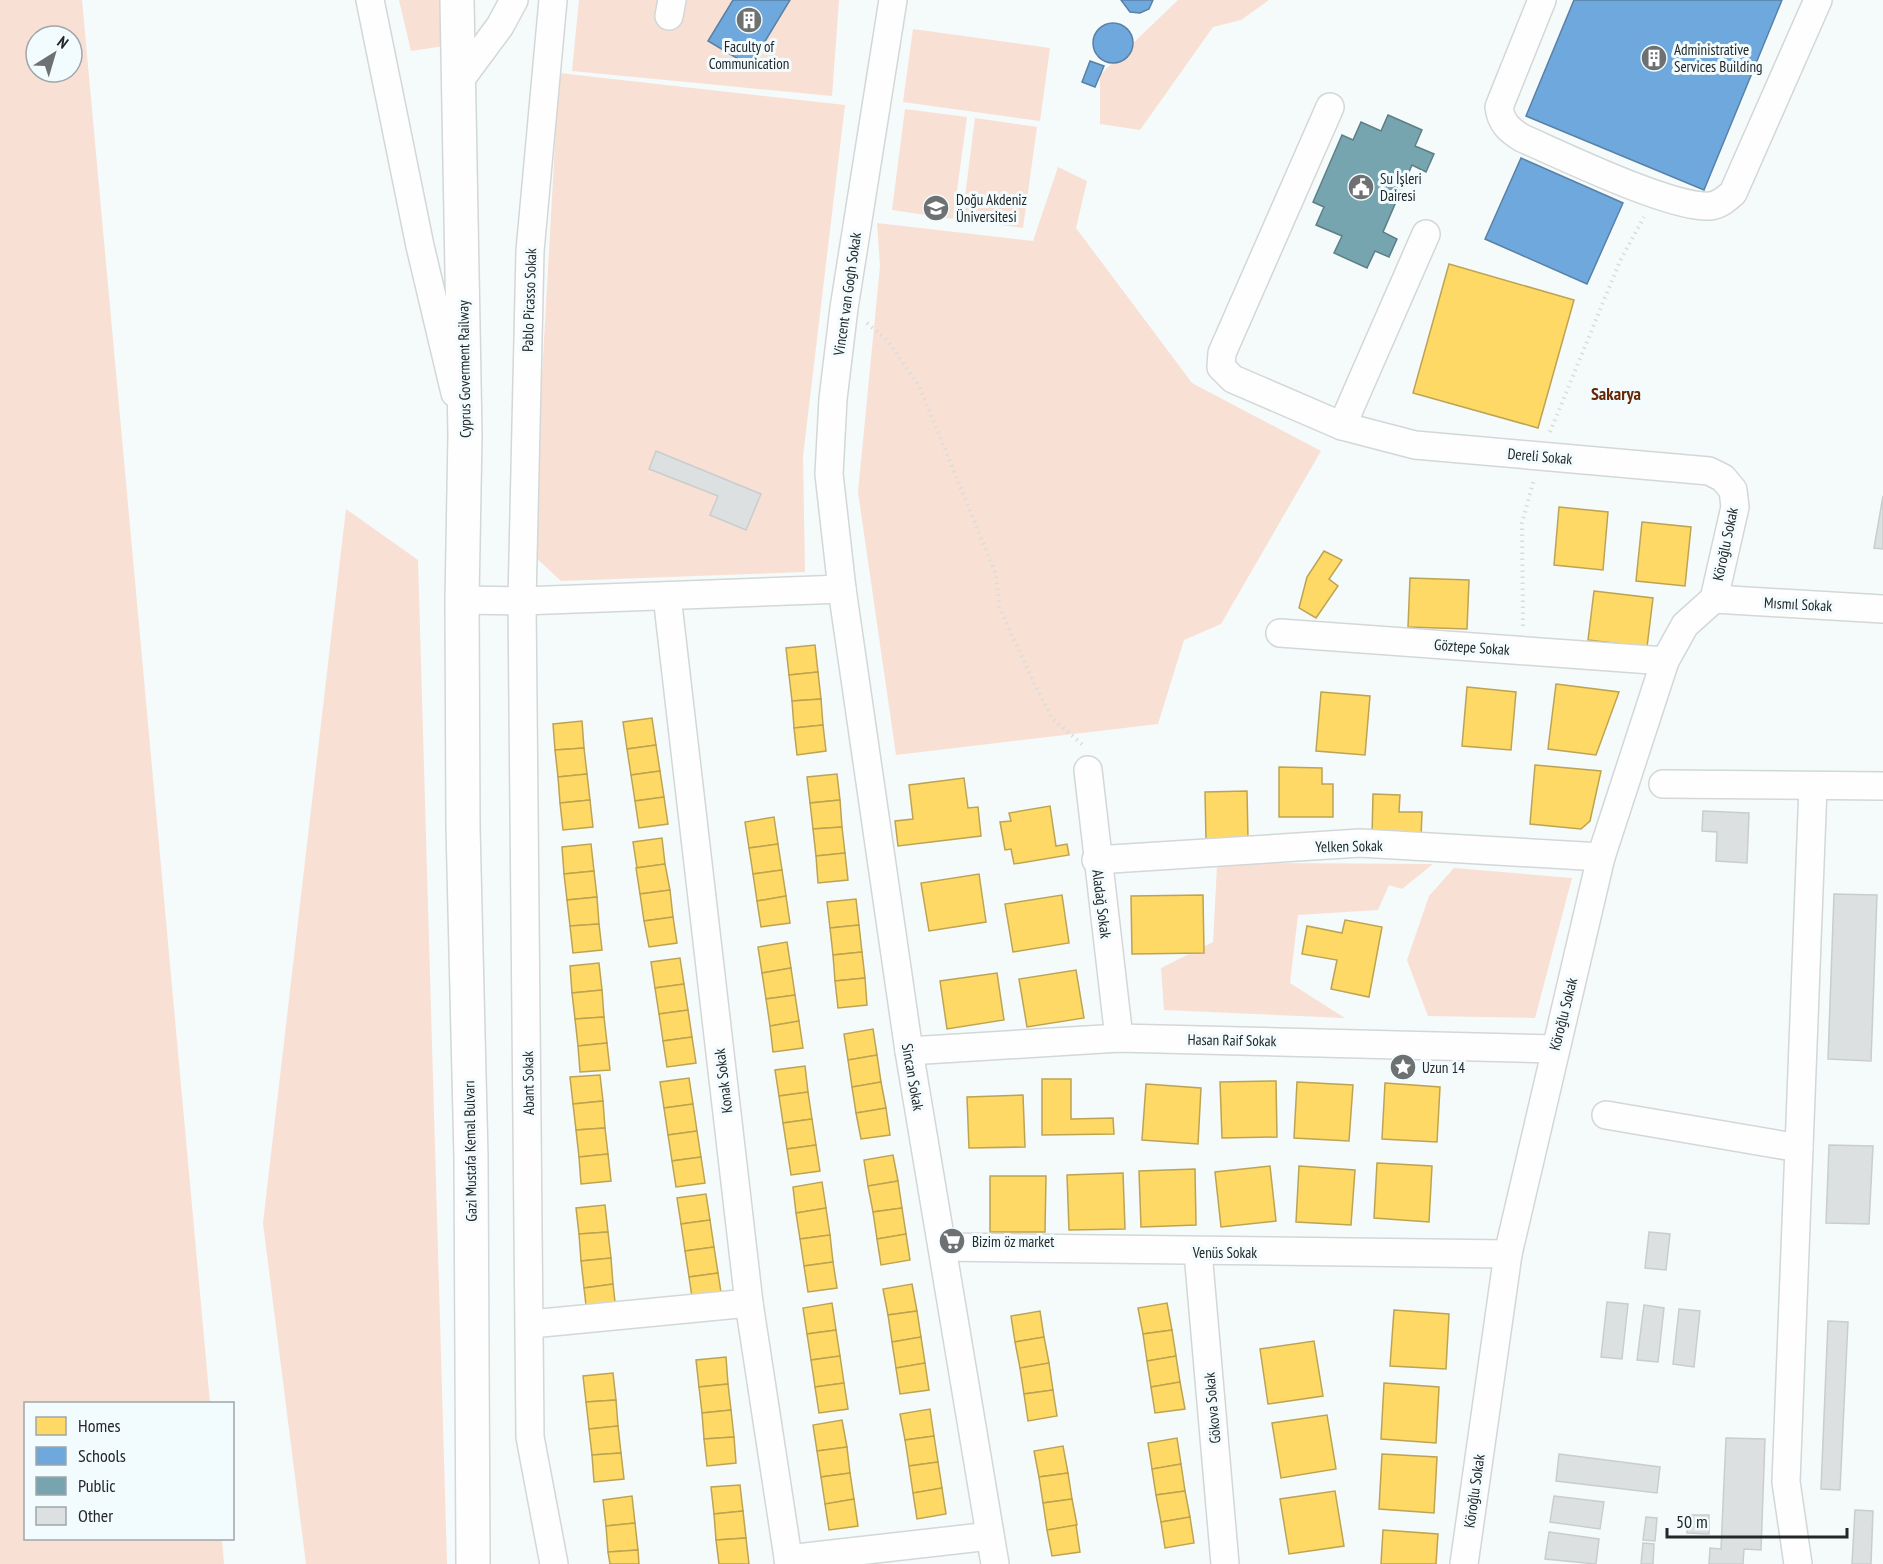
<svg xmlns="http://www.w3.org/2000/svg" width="1883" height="1564" font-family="'PT Sans Narrow',sans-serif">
	<rect width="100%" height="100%" fill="#f5fafb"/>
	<g fill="#f9e0d5" fill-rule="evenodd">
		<path d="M0,0H82L210,1403L26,1404V1538L222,1539L224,1564H0ZM36,36H72V72H36Z"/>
		<path d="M399,0H446L452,45L411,51Z"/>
		<path d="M579,0H839L832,96L572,71Z"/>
		<path d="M1178,0H1269L1241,20L1213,27L1140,130L1100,124V75Z"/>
		<path d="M913,29L1050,48L1040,121L903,102Z"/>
		<path d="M559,73L845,105L803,456L805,572L561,581L532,554Z"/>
		<path d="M905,109L967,117L953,219L892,210Z"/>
		<path d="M975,118L1037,127L1023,228L962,220Z"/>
		<path d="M1058,167L1087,181L1076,228L1192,383L1321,451L1221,624L1184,640L1158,724L896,755L858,492L880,266L877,223L1033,241Z"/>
		<path d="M346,509L418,560L447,1564H306L263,1223Z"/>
		<path d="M1266,863L1433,864L1402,889L1389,885L1378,910L1298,915L1290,983L1345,1018L1164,1010L1161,968L1213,942L1217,866Z"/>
		<path d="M1454,868L1572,878L1535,1018L1428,1016L1407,960L1429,896Z"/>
	</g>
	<g fill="#ffd966" stroke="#bda453" stroke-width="1.5">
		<path d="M1449,264L1574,300L1538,428L1413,393Z"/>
		<path d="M1559,507L1608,512L1603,570L1554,565Z"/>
		<path d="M1642,522L1691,527L1685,586L1636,581Z"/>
		<path d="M1324,551L1342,560L1329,579L1338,586L1316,618L1299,608L1307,577Z"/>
		<path d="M1410,578L1469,580L1467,629L1408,627Z"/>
		<path d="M1594,591L1653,598L1647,647L1588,640Z"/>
		<path d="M815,645L818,672L789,675L786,648Z"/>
		<path d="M818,672L821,699L792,701L789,675Z"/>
		<path d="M1556,684L1619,692L1596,755L1548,749Z"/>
		<path d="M1467,687L1516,692L1511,750L1462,746Z"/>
		<path d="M1321,692L1370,696L1365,755L1316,751Z"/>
		<path d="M821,699L823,725L794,728L792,701Z"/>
		<path d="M652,718L656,745L627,749L623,722Z"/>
		<path d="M582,721L584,748L555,750L553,724Z"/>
		<path d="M823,725L826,751L797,755L794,728Z"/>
		<path d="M656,745L660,771L631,775L627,749Z"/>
		<path d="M584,748L587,774L558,777L555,750Z"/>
		<path d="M1535,765L1601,771L1590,821L1581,829L1530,824Z"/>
		<path d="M1279,767L1322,768V784H1333V817H1279Z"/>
		<path d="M660,771L664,797L635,801L631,775Z"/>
		<path d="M587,774L590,800L560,803L558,777Z"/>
		<path d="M837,774L840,800L810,803L807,777Z"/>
		<path d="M964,778L968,808L978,807L981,836L898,846L895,821L913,819L909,785Z"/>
		<path d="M1247,791L1248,839L1206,840L1205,792Z"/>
		<path d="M1373,794L1400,795L1399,812H1422L1421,838L1372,837Z"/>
		<path d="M664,797L668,824L639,828L635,801Z"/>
		<path d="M590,800L593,827L563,830L560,803Z"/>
		<path d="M840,800L842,827L813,829L810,803Z"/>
		<path d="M1050,806L1056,846L1067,844L1069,855L1014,864L1011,849L1005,850L1000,822L1011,821L1009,813Z"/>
		<path d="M774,817L778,844L749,848L745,822Z"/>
		<path d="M842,827L845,853L816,856L813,829Z"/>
		<path d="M662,838L665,864L637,868L633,842Z"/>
		<path d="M591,844L594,871L564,874L562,847Z"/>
		<path d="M778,844L782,870L753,874L749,848Z"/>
		<path d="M845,853L848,880L818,883L816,856Z"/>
		<path d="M665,864L670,890L640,894L636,868Z"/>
		<path d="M782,870L786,896L757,901L753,874Z"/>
		<path d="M594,871L597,897L567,900L564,874Z"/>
		<path d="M979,874L986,922L929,931L921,883Z"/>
		<path d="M670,890L673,917L644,921L640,894Z"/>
		<path d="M1062,895L1069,943L1013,952L1005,904Z"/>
		<path d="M1203,895L1204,953L1132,954L1131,896Z"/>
		<path d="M786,896L790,923L761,927L757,901Z"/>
		<path d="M597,897L599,924L570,926L567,900Z"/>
		<path d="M856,899L859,925L830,928L827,902Z"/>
		<path d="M673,917L677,943L649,947L644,921Z"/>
		<path d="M1345,920L1382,927L1369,997L1331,989L1337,960L1302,954L1307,926L1342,933Z"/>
		<path d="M599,924L602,950L573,953L570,926Z"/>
		<path d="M859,925L862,952L833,955L830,928Z"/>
		<path d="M787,942L791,968L762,973L758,947Z"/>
		<path d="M862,952L865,978L835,981L833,955Z"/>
		<path d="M680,958L684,984L655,988L651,962Z"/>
		<path d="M599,963L602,990L572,993L570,966Z"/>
		<path d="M791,968L795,995L766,999L762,973Z"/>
		<path d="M1076,970L1084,1018L1027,1027L1019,979Z"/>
		<path d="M997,973L1004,1020L947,1029L940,981Z"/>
		<path d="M865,978L867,1005L838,1008L835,981Z"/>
		<path d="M684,984L688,1010L659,1014L655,988Z"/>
		<path d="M602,990L604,1017L575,1019L572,993Z"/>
		<path d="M795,995L799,1021L770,1026L766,999Z"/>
		<path d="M688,1010L692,1037L663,1041L659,1014Z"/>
		<path d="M604,1017L607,1043L578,1046L575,1019Z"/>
		<path d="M799,1021L803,1048L773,1052L770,1026Z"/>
		<path d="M873,1029L877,1055L848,1060L844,1034Z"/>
		<path d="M692,1037L696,1063L667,1067L663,1041Z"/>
		<path d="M607,1043L610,1070L580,1072L578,1046Z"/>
		<path d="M877,1055L881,1082L852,1087L848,1060Z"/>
		<path d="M805,1066L808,1092L779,1096L775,1070Z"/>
		<path d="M600,1075L603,1101L573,1104L570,1077Z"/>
		<path d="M689,1078L693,1104L664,1108L660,1082Z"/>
		<path d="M1042,1079H1071V1119L1113,1118L1114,1134L1042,1135Z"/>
		<path d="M1276,1081L1277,1137L1222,1138L1220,1082Z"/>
		<path d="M881,1082L886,1108L856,1113L852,1087Z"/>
		<path d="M1297,1082L1353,1085L1349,1141L1294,1138Z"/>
		<path d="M1385,1083L1440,1087L1437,1142L1382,1139Z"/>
		<path d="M1146,1084L1201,1088L1198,1144L1142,1140Z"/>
		<path d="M808,1092L812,1119L783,1123L779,1096Z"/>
		<path d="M1023,1095L1025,1147L969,1148L967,1097Z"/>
		<path d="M603,1101L605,1128L576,1130L573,1104Z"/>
		<path d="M693,1104L697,1131L668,1135L664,1108Z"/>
		<path d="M886,1108L890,1135L861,1139L856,1113Z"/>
		<path d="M812,1119L816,1145L787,1149L783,1123Z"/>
		<path d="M605,1128L608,1154L579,1157L576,1130Z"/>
		<path d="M697,1131L701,1157L672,1161L668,1135Z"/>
		<path d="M816,1145L820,1171L791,1175L787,1149Z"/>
		<path d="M608,1154L611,1181L581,1184L579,1157Z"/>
		<path d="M893,1155L898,1181L868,1186L864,1160Z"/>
		<path d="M701,1157L705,1183L676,1187L672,1161Z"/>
		<path d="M1377,1163L1432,1166L1429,1222L1374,1218Z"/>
		<path d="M1270,1166L1276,1221L1221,1227L1215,1172Z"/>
		<path d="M1299,1166L1355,1170L1351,1225L1296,1222Z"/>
		<path d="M1195,1169L1196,1225L1141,1227L1139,1171Z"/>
		<path d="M1123,1173L1125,1229L1069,1230L1067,1175Z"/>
		<path d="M990,1176H1046L1045,1232H990Z"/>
		<path d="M898,1181L902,1208L873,1212L868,1186Z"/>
		<path d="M822,1182L826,1208L796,1213L793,1187Z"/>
		<path d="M706,1194L710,1220L681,1224L677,1198Z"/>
		<path d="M605,1205L608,1232L579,1234L576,1208Z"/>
		<path d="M826,1208L830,1235L800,1239L796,1213Z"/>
		<path d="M902,1208L906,1234L877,1239L873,1212Z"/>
		<path d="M710,1220L714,1247L685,1251L681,1224Z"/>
		<path d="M608,1232L611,1258L581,1261L579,1234Z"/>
		<path d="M906,1234L910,1260L881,1265L877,1239Z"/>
		<path d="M830,1235L833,1262L804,1266L800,1239Z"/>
		<path d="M714,1247L718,1273L689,1277L685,1251Z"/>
		<path d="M611,1258L613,1284L584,1288L581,1261Z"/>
		<path d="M833,1262L837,1288L808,1292L804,1266Z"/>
		<path d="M718,1273L722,1299L693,1304L689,1277Z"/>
		<path d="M613,1284L616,1311L587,1314L584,1288Z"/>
		<path d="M912,1284L917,1311L888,1315L883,1289Z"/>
		<path d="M832,1303L836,1330L807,1334L803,1308Z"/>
		<path d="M1167,1303L1172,1330L1143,1334L1138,1308Z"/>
		<path d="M1394,1310L1449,1314L1446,1369L1390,1366Z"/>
		<path d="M917,1311L921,1337L892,1342L888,1315Z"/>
		<path d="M1040,1311L1044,1337L1015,1342L1011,1316Z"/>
		<path d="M836,1330L840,1356L811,1360L807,1334Z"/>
		<path d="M1172,1330L1176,1356L1147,1361L1143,1334Z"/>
		<path d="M921,1337L925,1363L896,1368L892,1342Z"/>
		<path d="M1044,1337L1049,1363L1020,1368L1015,1342Z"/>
		<path d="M1314,1341L1323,1396L1268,1404L1260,1349Z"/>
		<path d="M840,1356L844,1383L815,1387L811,1360Z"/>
		<path d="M1176,1356L1180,1382L1151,1387L1147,1361Z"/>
		<path d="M726,1357L728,1384L699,1387L696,1360Z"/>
		<path d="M925,1363L929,1390L900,1394L896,1368Z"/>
		<path d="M1049,1363L1053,1390L1024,1394L1020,1368Z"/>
		<path d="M613,1373L616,1400L586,1402L583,1376Z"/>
		<path d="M1180,1382L1185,1409L1155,1413L1151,1387Z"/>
		<path d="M844,1383L848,1409L819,1413L815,1387Z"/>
		<path d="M1384,1383L1439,1387L1436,1443L1381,1439Z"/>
		<path d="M728,1384L731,1410L702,1413L699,1387Z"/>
		<path d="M1053,1390L1057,1416L1028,1421L1024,1394Z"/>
		<path d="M616,1400L618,1426L589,1429L586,1402Z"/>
		<path d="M930,1409L934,1436L905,1440L900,1414Z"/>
		<path d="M731,1410L734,1437L704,1439L702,1413Z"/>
		<path d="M1327,1415L1336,1469L1281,1478L1272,1423Z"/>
		<path d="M842,1420L847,1447L817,1451L813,1425Z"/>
		<path d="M618,1426L621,1453L592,1455L589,1429Z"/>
		<path d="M934,1436L938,1462L909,1466L905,1440Z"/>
		<path d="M734,1437L736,1463L707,1466L704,1439Z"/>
		<path d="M1177,1438L1181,1464L1152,1469L1148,1443Z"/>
		<path d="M1063,1446L1068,1473L1039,1477L1034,1451Z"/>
		<path d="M847,1447L850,1473L821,1477L817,1451Z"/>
		<path d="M621,1453L624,1479L594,1482L592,1455Z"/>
		<path d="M1382,1454L1437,1457L1434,1513L1379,1509Z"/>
		<path d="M938,1462L942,1488L913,1493L909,1466Z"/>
		<path d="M1181,1464L1185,1491L1156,1495L1152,1469Z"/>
		<path d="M850,1473L854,1499L825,1504L821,1477Z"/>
		<path d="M1068,1473L1072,1499L1043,1503L1039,1477Z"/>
		<path d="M740,1485L743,1511L714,1514L711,1487Z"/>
		<path d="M942,1488L946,1514L917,1519L913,1493Z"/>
		<path d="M1185,1491L1190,1517L1161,1522L1156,1495Z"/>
		<path d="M1335,1491L1344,1546L1289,1554L1280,1499Z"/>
		<path d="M632,1496L635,1523L606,1526L603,1500Z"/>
		<path d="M854,1499L858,1526L829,1530L825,1504Z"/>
		<path d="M1072,1499L1077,1525L1047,1530L1043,1503Z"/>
		<path d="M743,1511L746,1538L716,1540L714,1514Z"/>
		<path d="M1190,1517L1194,1543L1165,1548L1161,1522Z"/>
		<path d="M635,1523L638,1550L608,1552L606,1526Z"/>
		<path d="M1076,1525L1080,1552L1052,1556L1047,1530Z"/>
		<path d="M1383,1530L1438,1534L1436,1564H1381Z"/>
		<path d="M746,1538L749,1564H719L716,1540Z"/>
		<path d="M638,1550L639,1564H610L608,1552Z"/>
	</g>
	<g fill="#6fa8dc" stroke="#5881a6" stroke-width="1.5">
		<path d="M733,0H790L750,66L708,41Z"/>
		<path d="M1121,0H1153L1149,9L1140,13L1130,12Z"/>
		<path d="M1574,0H1782L1704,190L1526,116Z"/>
		<circle cx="1113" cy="43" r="20"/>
		<path d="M1090,61L1104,66L1095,87L1082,82Z"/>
		<path d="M1521,158L1623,203L1587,284L1485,239Z"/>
	</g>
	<path fill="#76a5af" stroke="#5d7f86" stroke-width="1.5" d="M1388,115L1422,130L1415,146L1434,154L1426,172L1412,165L1383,232L1397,239L1389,257L1375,251L1367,268L1334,253L1342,236L1316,225L1324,207L1313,202L1342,135L1353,140L1361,122L1381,131Z"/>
	<g fill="#dce0e1" stroke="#cacdce" stroke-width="1.5">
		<path d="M656,451L761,494L746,530L710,515L718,496L649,469Z"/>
		<path d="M1883,496V549L1874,548Z"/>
		<path d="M1703,811L1749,813L1747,863L1716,861L1717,832L1702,831Z"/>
		<path d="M1834,894L1877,895L1871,1061L1828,1059Z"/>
		<path d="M1829,1145L1873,1146L1869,1224L1826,1223Z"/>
		<path d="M1649,1232L1670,1234L1666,1270L1645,1268Z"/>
		<path d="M1607,1302L1628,1304L1622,1359L1601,1357Z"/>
		<path d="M1644,1305L1664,1308L1658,1362L1637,1360Z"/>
		<path d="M1679,1309L1700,1311L1694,1367L1673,1364Z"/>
		<path d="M1828,1321L1848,1322L1840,1490L1821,1489Z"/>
		<path d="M1726,1438L1765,1439L1761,1550L1744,1549L1743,1564H1709L1710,1548L1721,1549Z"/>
		<path d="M1559,1454L1660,1467L1657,1493L1556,1481Z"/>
		<path d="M1554,1496L1604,1502L1600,1529L1550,1522Z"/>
		<path d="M1855,1510L1873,1511L1871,1564H1852Z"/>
		<path d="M1688,1515H1709V1534L1687,1533Z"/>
		<path d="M1646,1517L1657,1518L1655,1541L1643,1540Z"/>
		<path d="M1549,1532L1599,1539L1596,1564L1545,1559Z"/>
		<path d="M1643,1543L1654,1544L1653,1564H1641Z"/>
	</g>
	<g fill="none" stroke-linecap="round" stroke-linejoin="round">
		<defs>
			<g id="minor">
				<path d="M370,0L420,246L455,393"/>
				<path d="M553,0L530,251L522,601L530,1437L554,1564"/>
				<path d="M893,0L844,308L833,399L829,474L842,589L909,1051L995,1564"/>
				<path d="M1542,0L1499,107C1501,123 1509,130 1522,138C1561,155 1672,209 1710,206C1720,205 1726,199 1733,193L1818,0"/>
				<path d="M669,16L672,0"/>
				<path d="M460,80L500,26L514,0"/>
				<path d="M1330,107L1222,353L1221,367L1233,379L1342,426L1415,445L1709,471L1723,478L1733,490L1735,507L1714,599L1685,625L1665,661L1601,857L1508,1254L1464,1564"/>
				<path d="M1342,426L1426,234"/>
				<path d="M667,596L749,1303L789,1564"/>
				<path d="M1714,599L1883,609"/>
				<path d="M462,600L522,601L842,589"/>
				<path d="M1280,633L1665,661"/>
				<path d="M1088,770L1119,1038"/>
				<path d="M1663,784L1883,786"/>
				<path d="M1096,860L1360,843L1601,857"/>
				<path d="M909,1051L1119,1038L1555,1049"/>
				<path d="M1606,1115L1799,1148"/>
				<path d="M943,1247L1508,1254"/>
				<path d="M1198,1252L1225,1564"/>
				<path d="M531,1324L749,1303"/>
				<path d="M788,1559L990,1536"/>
				<path d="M1798,1564L1786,1482L1813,787"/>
			</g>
			<path id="major" d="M457,0L465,435L462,600L463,827L471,1157L473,1564"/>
		</defs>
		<use href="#minor" stroke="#d3d7d7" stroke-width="30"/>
		<use href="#major" stroke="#d3d7d7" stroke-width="36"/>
		<g stroke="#dbdcdc" stroke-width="4" stroke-dasharray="1.5 4.5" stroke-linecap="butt">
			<path d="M867,323L888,341L919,386L996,574L999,607L1032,679L1052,718L1084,746"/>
			<path d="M1550,432L1620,261L1644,217"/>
			<path d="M1523,626L1522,523L1534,479"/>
		</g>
		<use href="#minor" stroke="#fefefe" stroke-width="27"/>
		<use href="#major" stroke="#fefefe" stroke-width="33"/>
	</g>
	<defs>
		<symbol id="building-disc" viewBox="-11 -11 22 22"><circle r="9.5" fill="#6d7172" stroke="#f2fbfe"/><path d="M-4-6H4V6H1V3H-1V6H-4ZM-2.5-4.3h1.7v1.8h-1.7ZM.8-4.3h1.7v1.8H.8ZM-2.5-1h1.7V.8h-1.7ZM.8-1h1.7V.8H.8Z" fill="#fff"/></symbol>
		<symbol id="civic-disc" viewBox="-11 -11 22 22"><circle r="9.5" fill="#6d7172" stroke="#f2fbfe"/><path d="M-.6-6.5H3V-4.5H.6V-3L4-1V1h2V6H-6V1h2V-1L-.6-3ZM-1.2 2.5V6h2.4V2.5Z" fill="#fff"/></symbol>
		<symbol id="university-disc" viewBox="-11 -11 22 22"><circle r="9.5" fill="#6d7172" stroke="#f2fbfe"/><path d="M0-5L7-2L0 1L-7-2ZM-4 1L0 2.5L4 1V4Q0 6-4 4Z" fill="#fff"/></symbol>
		<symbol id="sight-disc" viewBox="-11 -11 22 22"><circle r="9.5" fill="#6d7172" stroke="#f2fbfe"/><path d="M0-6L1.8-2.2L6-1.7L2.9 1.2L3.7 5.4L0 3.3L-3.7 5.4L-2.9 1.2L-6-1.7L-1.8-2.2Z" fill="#fff"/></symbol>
		<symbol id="supermarket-disc" viewBox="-11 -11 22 22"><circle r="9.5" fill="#6d7172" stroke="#f2fbfe"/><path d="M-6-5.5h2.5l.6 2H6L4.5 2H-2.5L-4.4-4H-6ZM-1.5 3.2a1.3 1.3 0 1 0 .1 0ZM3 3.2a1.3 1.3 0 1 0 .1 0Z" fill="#fff"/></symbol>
	</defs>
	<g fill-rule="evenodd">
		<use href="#building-disc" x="734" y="5" width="30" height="30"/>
		<use href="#building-disc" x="1639" y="43" width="30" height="30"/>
		<use href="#civic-disc" x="1346" y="172" width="30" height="30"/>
		<use href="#university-disc" x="921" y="193" width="30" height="30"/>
		<use href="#sight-disc" x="1388" y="1052" width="30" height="30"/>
		<use href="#supermarket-disc" x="937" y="1226" width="30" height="30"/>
	</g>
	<g text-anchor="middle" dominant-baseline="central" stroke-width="6" stroke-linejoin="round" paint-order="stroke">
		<g font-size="15" fill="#242728" stroke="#f2fbfe" text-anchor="start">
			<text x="749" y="46" text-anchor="middle">Faculty of<tspan x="749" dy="17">Communication</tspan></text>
			<text x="1674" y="49">Administrative<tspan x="1674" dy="17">Services Building</tspan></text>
			<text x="1380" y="178">Su İşleri<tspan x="1380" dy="17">Dairesi</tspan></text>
			<text x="956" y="199">Doğu Akdeniz<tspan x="956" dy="17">Üniversitesi</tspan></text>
			<text x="1422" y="1067">Uzun 14</text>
			<text x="972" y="1241">Bizim öz market</text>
		</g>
		<g font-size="15" fill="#242728" stroke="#f2fbfe">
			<text transform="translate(847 294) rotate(-82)">Vincent van Gogh Sokak</text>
			<text transform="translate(529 300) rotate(-88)">Pablo Picasso Sokak</text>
			<text transform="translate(464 369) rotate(-91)">Cyprus Goverment Railway</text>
			<text transform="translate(1540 456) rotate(5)">Dereli Sokak</text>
			<text transform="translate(1725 544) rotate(-78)">Köroğlu Sokak</text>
			<text transform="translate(1798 604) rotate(3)">Mısmıl Sokak</text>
			<text transform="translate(1472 647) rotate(4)">Göztepe Sokak</text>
			<text transform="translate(1349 846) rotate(-1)">Yelken Sokak</text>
			<text transform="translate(1102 904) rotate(83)">Aladağ Sokak</text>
			<text transform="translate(1563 1014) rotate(-76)">Köroğlu Sokak</text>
			<text transform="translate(1232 1040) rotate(1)">Hasan Raif Sokak</text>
			<text transform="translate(913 1077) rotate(80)">Sincan Sokak</text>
			<text transform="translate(723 1081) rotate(-97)">Konak Sokak</text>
			<text transform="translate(528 1083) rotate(-91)">Abant Sokak</text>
			<text transform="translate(470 1151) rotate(-91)">Gazi Mustafa Kemal Bulvarı</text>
			<text x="1225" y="1252">Venüs Sokak</text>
			<text transform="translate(1212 1408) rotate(-95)">Gökova Sokak</text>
			<text transform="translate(1474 1491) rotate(-82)">Köroğlu Sokak</text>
		</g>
		<g font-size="18" font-weight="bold" fill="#672706" stroke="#f2fbfe">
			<text x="1616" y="393">Sakarya</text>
		</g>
	</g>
	<rect x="24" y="1402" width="210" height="138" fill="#f2fbfe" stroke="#a0a6a8" stroke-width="1.5"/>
	<rect x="36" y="1417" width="30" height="18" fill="#ffd966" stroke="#a0a6a8" stroke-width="1.5"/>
	<text x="78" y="1432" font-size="18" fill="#242728">Homes</text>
	<rect x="36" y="1447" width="30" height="18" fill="#6fa8dc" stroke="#a0a6a8" stroke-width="1.5"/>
	<text x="78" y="1462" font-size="18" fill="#242728">Schools</text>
	<rect x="36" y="1477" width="30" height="18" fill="#76a5af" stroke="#a0a6a8" stroke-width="1.5"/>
	<text x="78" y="1492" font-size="18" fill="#242728">Public</text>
	<rect x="36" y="1507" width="30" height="18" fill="#dce0e1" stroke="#a0a6a8" stroke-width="1.5"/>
	<text x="78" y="1522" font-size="18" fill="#242728">Other</text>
	<g transform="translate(54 54) rotate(37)"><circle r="28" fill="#f2fbfe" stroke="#a0a6a8" stroke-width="1.5"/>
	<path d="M0-4.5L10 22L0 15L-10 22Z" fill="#6d7172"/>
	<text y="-9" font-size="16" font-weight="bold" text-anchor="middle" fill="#242728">N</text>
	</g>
	<path d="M1667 1528v9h180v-9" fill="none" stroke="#242728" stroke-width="3"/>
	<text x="1676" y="1528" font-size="18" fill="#242728" stroke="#f2fbfe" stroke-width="4.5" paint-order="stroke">50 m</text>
</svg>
